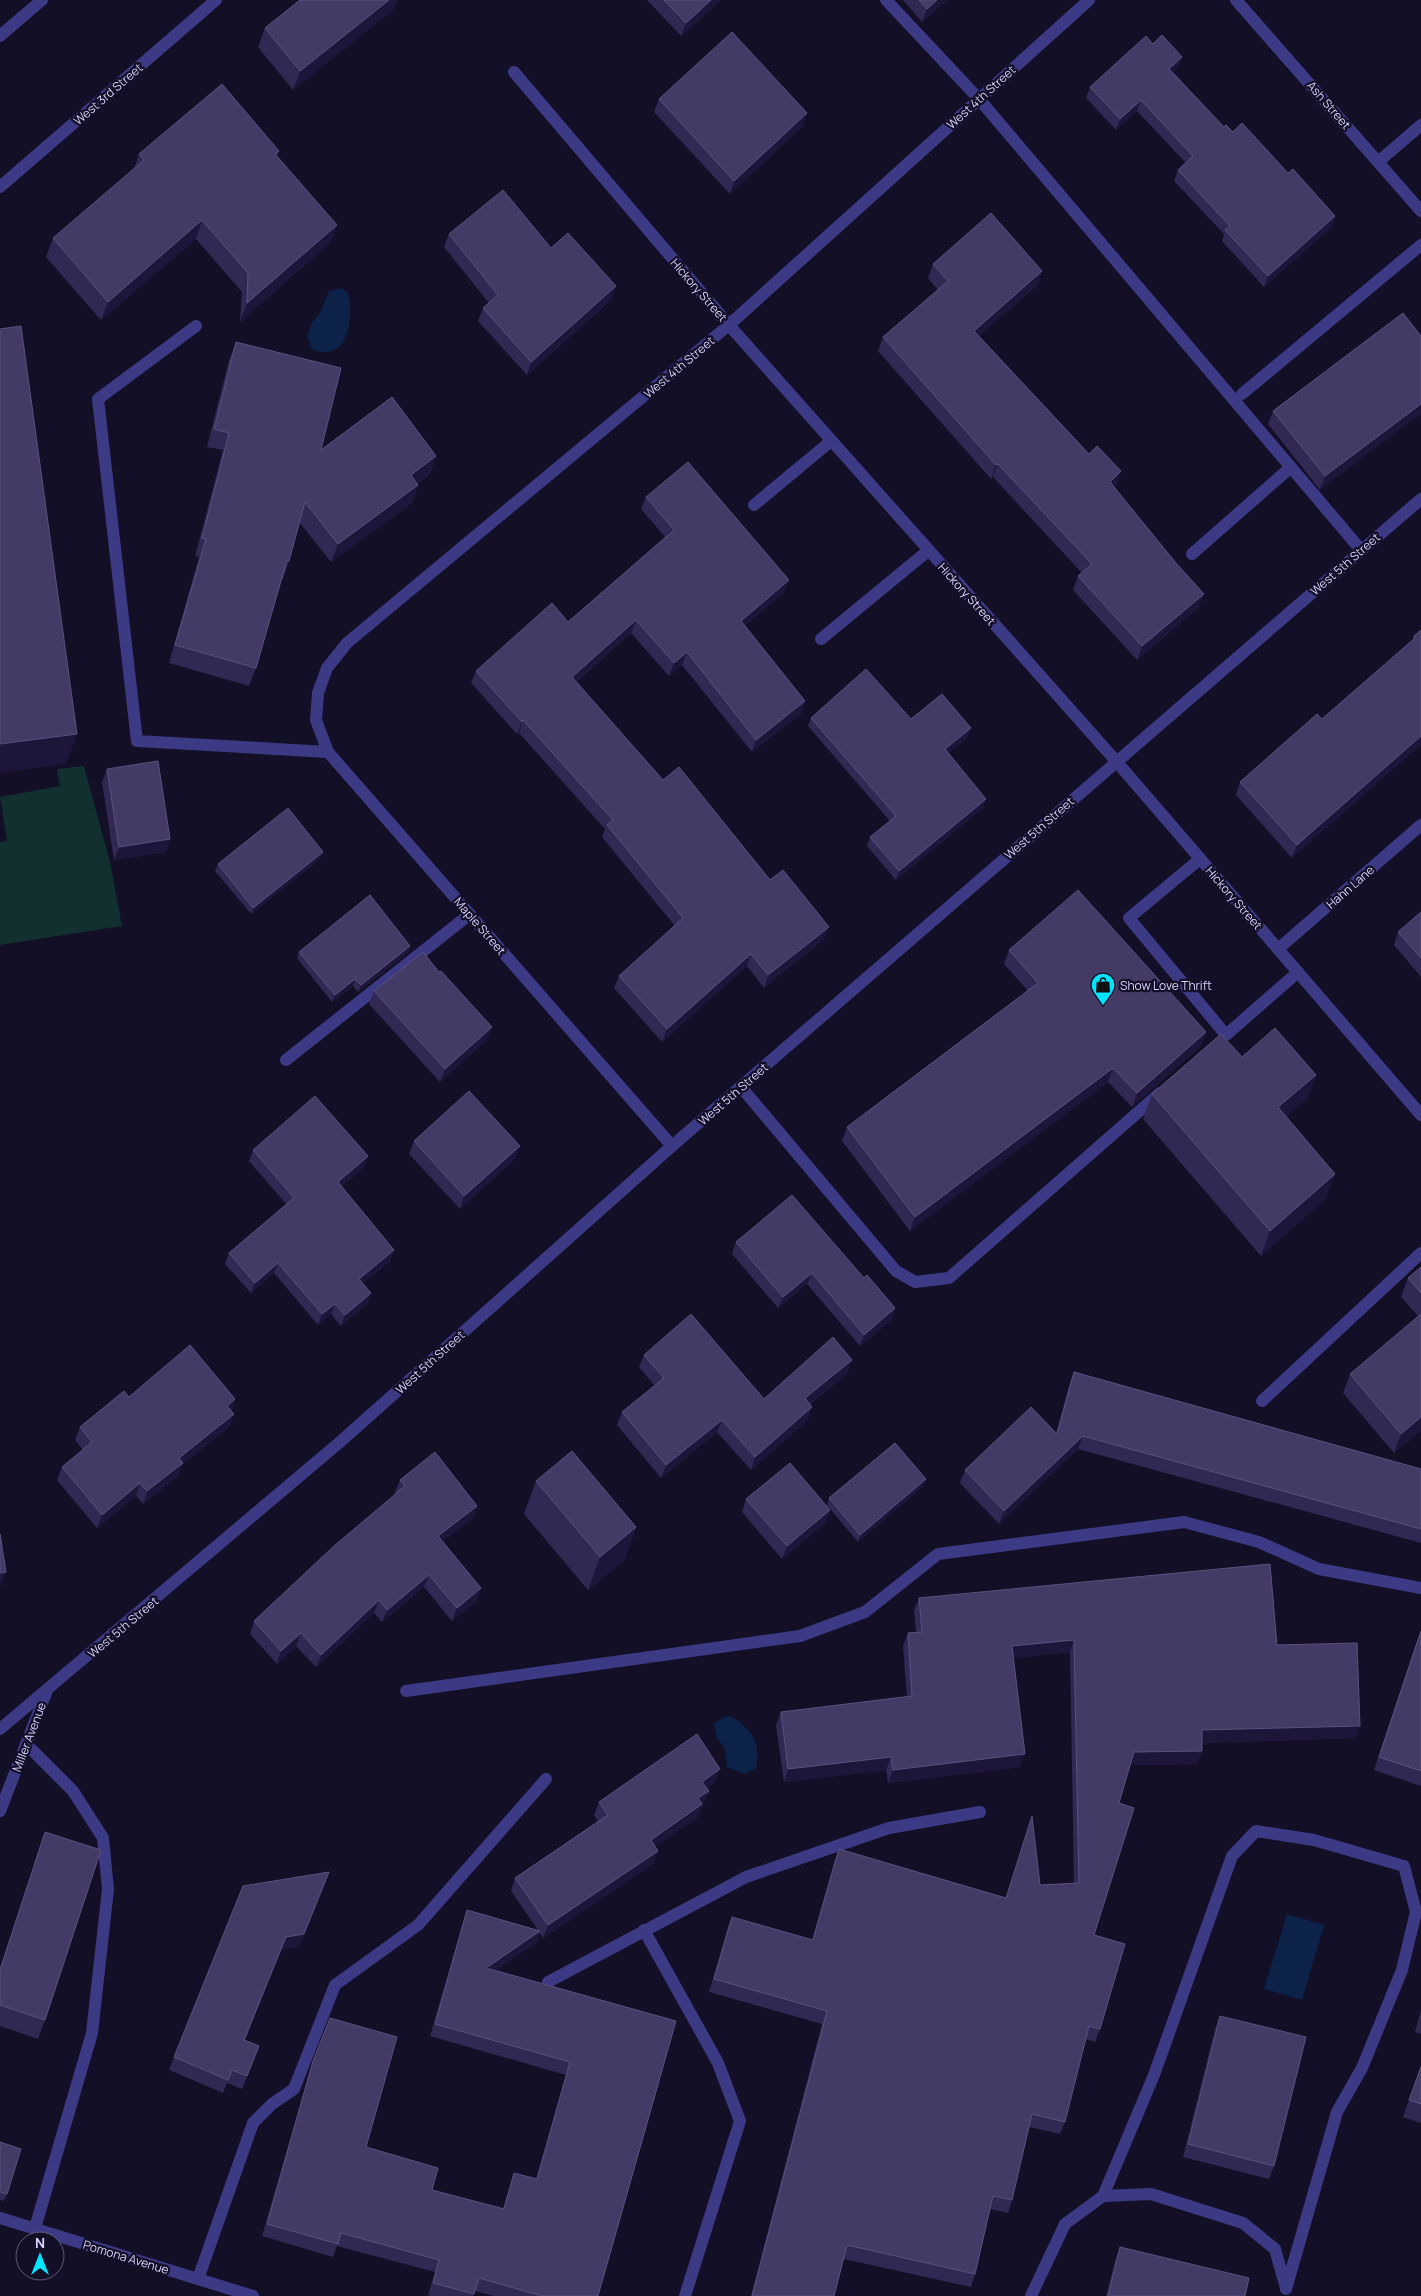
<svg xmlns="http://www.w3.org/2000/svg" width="1421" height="2296" font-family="Manrope,sans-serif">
	<rect width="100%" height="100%" fill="#130f26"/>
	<path fill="#12302f" d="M84,766L110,862L122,926L0,945V842L7,841L0,797L60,786L57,769Z"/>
	<g fill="#0c2248">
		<path d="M341,288L348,292C354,317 349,365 312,349L307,336L311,324L320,313L329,291Z"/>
		<path d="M731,1716C752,1730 761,1742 756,1768L745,1774L727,1767L725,1749L717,1738L714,1724L723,1717Z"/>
		<path d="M1287,1914L1324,1925L1302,2000L1264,1989Z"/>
	</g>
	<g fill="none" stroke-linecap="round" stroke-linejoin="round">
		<g stroke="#3d3a85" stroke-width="12">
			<path d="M886,0L979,99L1361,550"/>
			<path d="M1236,0L1421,211"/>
			<path d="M0,36L42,0"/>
			<path d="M514,72L729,325L1116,761L1421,1115"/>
			<path d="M1378,162L1421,125"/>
			<path d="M0,187L216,0"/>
			<path d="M196,326L98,399L137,741L328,752"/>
			<path d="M1242,394L1421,245"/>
			<path d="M754,505L831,441"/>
			<path d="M1192,554L1291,467"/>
			<path d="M821,639L929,550"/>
			<path d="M1200,859L1129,918L1226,1035L1298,972"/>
			<path d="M1278,949L1421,825"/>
			<path d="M286,1060L470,914"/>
			<path d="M741,1087L896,1271L915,1282L949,1278L1160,1093"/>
			<path d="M672,1146L328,752L316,720L318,693L327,668L347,643L729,325L1089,0"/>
			<path d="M1262,1401L1421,1253"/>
			<path d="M406,1691L800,1636L865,1612L938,1554L1184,1522L1259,1542L1319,1569L1421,1588"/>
			<path d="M0,1729L340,1442L672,1146L1421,499"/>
			<path d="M26,1744L73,1791L103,1838L108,1889L92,2033L35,2228"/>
			<path d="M0,1811L46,1693"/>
			<path d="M644,1930L718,2063L740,2121L685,2296"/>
			<path d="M548,1982L746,1877L889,1828L980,1812"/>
			<path d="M1103,2196L1154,2075L1232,1856L1256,1831L1314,1840L1404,1866L1416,1912L1402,1970L1362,2068L1337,2112L1286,2289"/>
			<path d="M0,2218L253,2296"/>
			<path d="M198,2279L253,2123L272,2104L294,2089L335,1985L418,1925L546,1779"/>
			<path d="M1031,2296L1065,2224L1103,2196L1151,2194L1243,2223L1275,2249L1286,2288"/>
		</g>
	</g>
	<g fill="#312854">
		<path d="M647,0H721L681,36Z"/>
		<path d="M903,0H947L922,22Z"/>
		<path d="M394,9L293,90L258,47L265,28Z"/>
		<path d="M1153,44L1178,68L1173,72L1224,127L1233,132L1288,173L1335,216L1332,227L1264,287L1222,241L1224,234L1174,181L1178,170L1186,163L1137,111L1116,130L1086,98L1090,87Z"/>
		<path d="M659,99L803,126L730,194L654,112Z"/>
		<path d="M279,151L277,156L337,225L330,243L240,322L242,292L196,239L101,320L46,257L53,238L134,169L139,154Z"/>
		<path d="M449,234L551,248L616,286L611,300L527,375L478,321L483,308L489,303L444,247Z"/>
		<path d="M933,264L1042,271L1037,285L979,336L1089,454L1121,471L1116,485L1114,487L1199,607L1137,660L1073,590L1078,576L1082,573L993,477L991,479L878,351L883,337L938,290L928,278Z"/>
		<path d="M1403,313L1320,490L1268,424L1273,411Z"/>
		<path d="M236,342L321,450L436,456L430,474L417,484L418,485L412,503L331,562L299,522L289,561L283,579L281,578L256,668L249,686L169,663L199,557L195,556L223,450L207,447L229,360Z"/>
		<path d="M646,497L784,592L745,626L805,701L801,714L752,752L682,665L669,676L631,633L576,682L663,780L770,880L824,939L764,988L747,966L662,1042L614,988L619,976L675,926L602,837L605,829L519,733L517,734L471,683L476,671L568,622L665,537L641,509Z"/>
		<path d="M1421,630L1292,858L1236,795L1240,782L1322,719L1412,641L1414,636Z"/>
		<path d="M811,718L911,719L968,737L948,753L983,808L896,880L867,846L870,837L890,821L808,726Z"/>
		<path d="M107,769L170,839L165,852L114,860L102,782Z"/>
		<path d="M321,858L251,914L215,871L218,864Z"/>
		<path d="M1421,912V977L1394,945L1398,932Z"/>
		<path d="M410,946L408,953L358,992L353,986L332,1002L297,958L299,952Z"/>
		<path d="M1009,950L1206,1032L1201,1046L1132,1107L1108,1082L910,1231L842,1141L847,1127L1028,991L1004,964Z"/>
		<path d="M374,991L487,1040L440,1082L369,1004Z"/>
		<path d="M1242,1057L1316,1075L1307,1099L1286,1117L1326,1199L1261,1256L1143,1119L1152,1094Z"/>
		<path d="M414,1141L515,1159L460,1209L409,1154Z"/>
		<path d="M253,1150L368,1156L364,1167L342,1186L390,1261L363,1283L371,1293L367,1304L341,1326L331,1314L318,1325L274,1273L251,1293L225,1264L229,1253L286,1204L249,1161Z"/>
		<path d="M736,1242L864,1278L895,1308L891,1320L860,1346L807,1284L778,1308L732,1254Z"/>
		<path d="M1421,1267V1430L1394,1453L1343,1393L1350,1374L1418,1316L1401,1297L1408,1278Z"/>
		<path d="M644,1355L764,1399L848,1373L810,1404L808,1420L751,1470L717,1432L661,1478L617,1425L622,1412L655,1386L639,1367Z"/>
		<path d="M1074,1372L1421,1469V1543L1078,1449L999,1524L960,1483L965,1470L1056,1433L1069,1386Z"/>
		<path d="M129,1397L235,1399L231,1411L234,1414L229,1427L183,1464L178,1476L143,1504L136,1496L97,1528L57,1480L62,1467L83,1450L75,1440L80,1427Z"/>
		<path d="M926,1479L923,1486L858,1542L827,1505L829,1498Z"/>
		<path d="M400,1480L477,1506L473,1518L443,1541L477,1601L452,1621L424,1587L382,1622L374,1613L316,1667L296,1646L277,1664L250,1634L254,1621L396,1494L395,1492Z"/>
		<path d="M536,1481L636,1527L624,1561L588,1590L524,1514Z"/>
		<path d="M746,1499L830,1510L825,1523L782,1559L742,1512Z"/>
		<path d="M919,1598L1277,1645L1356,1738L1202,1743V1751L1197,1764L1130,1765L1119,1803L1094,1935L1100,2029L1095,2042L1086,2039L1065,2122L1060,2134L1029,2127L1012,2200L1008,2213L990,2209L975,2274L971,2287L844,2259L834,2296H751L822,2024L709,1992L727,1930L732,1917L812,1940L834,1862L839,1849L1006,1898L1032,1816L1040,1885L1074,1883L1070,1652L1013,1658L1020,1767L888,1783L886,1770L784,1782L776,1725L781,1712L907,1697L903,1646L908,1633H916L914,1610Z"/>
		<path d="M1421,1631V1786L1374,1770L1416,1644Z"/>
		<path d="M715,1782L707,1788L709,1791L698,1817L655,1846L658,1851L653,1864L543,1938L540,1933L536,1943L496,1970L676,2021L598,2296H493L475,2291L473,2296H431L428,2295L435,2272L337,2246L333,2257L262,2236L309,2074L313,2061L366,2147L432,2190L503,2208L514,2173L536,2179L566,2075L430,2036L463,1923L467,1910L538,1930L511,1891L515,1878L598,1821L594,1815L599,1802Z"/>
		<path d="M45,1832V2020L38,2039L0,2026V1968Z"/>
		<path d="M324,1885L299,1947L281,1949L245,2040L259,2046L242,2089L227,2083L223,2093L169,2070L174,2057Z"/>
		<path d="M1421,2010V2034L1415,2032Z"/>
		<path d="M1220,2016L1274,2166L1269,2179L1183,2157L1215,2029Z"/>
		<path d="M1421,2066V2123L1403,2117Z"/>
		<path d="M0,2142L7,2194L4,2201L0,2200Z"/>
		<path d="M1120,2247L1245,2296H1106L1115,2261Z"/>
	</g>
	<g fill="#1d163a">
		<path d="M389,0H398L394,9L293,90L300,71Z"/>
		<path d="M711,0H721L681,36L686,23Z"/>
		<path d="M937,0H947L922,22L927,9Z"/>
		<path d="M1182,57L1178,68L1166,79L1169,69Z"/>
		<path d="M1141,100L1137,111L1116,130L1120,119Z"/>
		<path d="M807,113L803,126L730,194L734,181Z"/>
		<path d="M1335,216L1332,227L1264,287L1268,276Z"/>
		<path d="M202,220L196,239L101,320L108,302Z"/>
		<path d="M337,225L330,243L240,322L247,303Z"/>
		<path d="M1042,271L1037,285L969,345L974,331Z"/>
		<path d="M616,286L611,300L527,375L531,362Z"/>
		<path d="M1421,404V414L1320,490L1325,476Z"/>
		<path d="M436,456L430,474L404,493L411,475Z"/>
		<path d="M998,464L993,477L991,479L996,465Z"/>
		<path d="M1121,471L1116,485L1105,495L1110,482Z"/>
		<path d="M418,485L412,503L331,562L338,544Z"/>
		<path d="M789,580L784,592L737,633L741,621Z"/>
		<path d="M1204,594L1199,607L1137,660L1142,646Z"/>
		<path d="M636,620L631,633L567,689L572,677Z"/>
		<path d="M687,652L682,665L669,676L674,663Z"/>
		<path d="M805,701L801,714L752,752L756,740Z"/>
		<path d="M523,720L519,733L517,734L522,722Z"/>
		<path d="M971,728L968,737L942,758L945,749Z"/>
		<path d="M77,734L66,764L0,773V744Z"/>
		<path d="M1421,736V745L1292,858L1297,845Z"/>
		<path d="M986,799L983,808L896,880L899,871Z"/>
		<path d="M170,839L165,852L114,860L119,847Z"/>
		<path d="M323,852L321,858L251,914L253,908Z"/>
		<path d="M829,927L824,939L764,988L768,975Z"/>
		<path d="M410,946L408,953L358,992L361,985Z"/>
		<path d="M751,954L747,966L662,1042L667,1029Z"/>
		<path d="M355,979L353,986L332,1002L335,995Z"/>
		<path d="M492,1027L487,1040L440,1082L445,1069Z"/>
		<path d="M1206,1032L1201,1046L1132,1107L1137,1093Z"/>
		<path d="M1113,1068L1108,1082L910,1231L915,1217Z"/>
		<path d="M1316,1075L1307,1099L1269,1132L1278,1107Z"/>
		<path d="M520,1146L515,1159L460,1209L464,1196Z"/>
		<path d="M368,1156L364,1167L334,1193L338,1182Z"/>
		<path d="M1335,1174L1326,1199L1261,1256L1270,1231Z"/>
		<path d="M394,1250L390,1261L355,1290L359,1279Z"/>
		<path d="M278,1263L274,1273L251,1293L255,1283Z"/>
		<path d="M812,1273L807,1284L778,1308L783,1297Z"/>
		<path d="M371,1293L367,1304L341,1326L345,1315Z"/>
		<path d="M335,1304L331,1314L318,1325L322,1314Z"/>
		<path d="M895,1308L891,1320L860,1346L864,1335Z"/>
		<path d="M852,1360L848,1373L800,1411L805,1398Z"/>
		<path d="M235,1399L230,1412L227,1406Z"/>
		<path d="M812,1407L808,1420L751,1470L755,1457Z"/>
		<path d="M234,1414L229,1427L183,1464L178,1476L143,1504L147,1491L179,1458Z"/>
		<path d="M1421,1417V1430L1394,1453L1401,1434Z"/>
		<path d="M722,1420L717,1432L661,1478L666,1465Z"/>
		<path d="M1083,1436L1078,1449L999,1524L1004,1511Z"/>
		<path d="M926,1479L923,1486L858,1542L860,1535Z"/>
		<path d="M140,1483L136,1496L97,1528L102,1515Z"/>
		<path d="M477,1506L473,1518L434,1548L438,1536Z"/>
		<path d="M830,1510L825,1523L782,1559L787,1546Z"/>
		<path d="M636,1527L624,1561L588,1590L600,1557Z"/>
		<path d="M6,1572L0,1588V1573Z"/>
		<path d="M429,1575L424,1587L382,1622L387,1610Z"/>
		<path d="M481,1588L477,1601L452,1621L457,1608Z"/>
		<path d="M379,1600L374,1613L316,1667L321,1655Z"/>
		<path d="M301,1633L296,1646L277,1664L281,1651Z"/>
		<path d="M1074,1640L1070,1652L1007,1659L1012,1646Z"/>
		<path d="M1360,1726L1356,1738L1197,1743L1202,1730Z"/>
		<path d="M1202,1751L1197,1764L1130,1765L1134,1752Z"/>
		<path d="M1025,1754L1020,1767L888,1783L893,1770Z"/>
		<path d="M891,1757L886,1770L784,1782L788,1769Z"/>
		<path d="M720,1769L715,1782L697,1795L702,1782Z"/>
		<path d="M709,1791L698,1817L646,1853L651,1840L698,1798Z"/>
		<path d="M658,1851L653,1864L543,1938L548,1925Z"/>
		<path d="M329,1872L299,1947L281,1949L240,2053L286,1937Z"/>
		<path d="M540,1931L536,1943L482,1980L486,1968Z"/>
	</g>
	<g fill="#433a66" stroke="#5a527e">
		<path d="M300,0H389L300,71L265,28Z"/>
		<path d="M664,0H711L686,23Z"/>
		<path d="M919,0H937L927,9Z"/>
		<path d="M732,32L807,113L734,181L659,99Z"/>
		<path d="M1162,35L1182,57L1169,69L1224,127L1226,125L1233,132L1242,123L1288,173L1293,169L1335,216L1268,276L1225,230L1230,226L1178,170L1193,156L1141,100L1120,119L1090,87L1146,36L1153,44Z"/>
		<path d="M222,84L279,151L275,154L337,225L247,303L248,273L202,220L108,302L53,238L144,160L139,154Z"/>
		<path d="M503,190L551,248L568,233L616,286L531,362L483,308L498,295L449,234Z"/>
		<path d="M991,213L1042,271L974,331L1089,454L1097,446L1121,471L1110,482L1176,563L1204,594L1142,646L1078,576L1092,564L998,464L996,465L883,337L948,281L933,264Z"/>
		<path d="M1403,313L1421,336V404L1325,476L1273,411Z"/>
		<path d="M21,326L77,734L0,744V329Z"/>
		<path d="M236,342L341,368L321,450L392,397L436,456L411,475L418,485L338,544L305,502L289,561L287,560L256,668L175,645L206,539L202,538L229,433L214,429Z"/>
		<path d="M688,462L789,580L741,621L805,701L756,740L687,652L674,663L636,620L572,677L663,780L679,767L770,880L783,870L829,927L768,975L751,954L667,1029L619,976L683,918L607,825L613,820L523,720L522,722L476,671L552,603L568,622L674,530L646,497Z"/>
		<path d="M1421,630V736L1297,845L1240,782L1317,714L1322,719L1415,638L1414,636Z"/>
		<path d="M866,669L911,719L942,694L971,728L945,749L986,799L899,871L870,837L896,816L811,718Z"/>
		<path d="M158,761L170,839L119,847L107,769Z"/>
		<path d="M288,808L323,852L253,908L218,864Z"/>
		<path d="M1078,890L1206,1032L1137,1093L1113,1068L915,1217L847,1127L1038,983L1009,950Z"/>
		<path d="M370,895L410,946L361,985L355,979L335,995L299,952Z"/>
		<path d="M1421,912V958L1398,932Z"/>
		<path d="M423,952L439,972L441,971L492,1027L445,1069L374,991Z"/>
		<path d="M1275,1028L1316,1075L1278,1107L1335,1174L1270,1231L1152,1094L1221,1034L1242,1057Z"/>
		<path d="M469,1091L520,1146L464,1196L414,1141Z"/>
		<path d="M315,1096L368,1156L338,1182L394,1250L359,1279L371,1293L345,1315L335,1304L322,1314L278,1263L255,1283L229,1253L294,1198L253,1150Z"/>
		<path d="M792,1195L864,1278L867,1275L895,1308L864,1335L812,1273L783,1297L736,1242Z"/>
		<path d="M1421,1267V1293L1408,1278Z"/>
		<path d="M691,1314L764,1399L833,1337L852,1360L805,1398L812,1407L755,1457L722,1420L666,1465L622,1412L664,1378L644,1355Z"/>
		<path d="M1421,1314V1417L1401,1434L1350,1374Z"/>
		<path d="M190,1345L235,1399L227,1406L234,1414L179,1458L183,1463L147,1491L140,1483L102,1515L62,1467L92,1442L80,1427L124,1391L129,1397Z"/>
		<path d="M1074,1372L1421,1469V1529L1083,1436L1004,1511L965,1470L1031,1407L1057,1434Z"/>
		<path d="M895,1443L926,1479L860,1535L829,1498Z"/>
		<path d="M572,1451L636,1527L600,1557L536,1481Z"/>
		<path d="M435,1452L477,1506L438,1536L481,1588L457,1608L429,1575L387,1610L379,1600L321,1655L301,1633L281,1651L254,1621L334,1546L405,1486L400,1480Z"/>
		<path d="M790,1463L830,1510L787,1546L746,1499Z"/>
		<path d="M0,1534L6,1572L0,1573Z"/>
		<path d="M1270,1564L1277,1645L1357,1643L1360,1726L1202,1730V1751L1134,1752L1119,1803L1134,1808L1094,1935L1125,1944L1100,2029L1089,2026L1065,2122L1032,2114L1012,2200L993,2196L975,2274L847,2245L834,2296H752L827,2011L714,1979L732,1917L813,1940L839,1849L1006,1898L1032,1816L1040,1885L1079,1883L1074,1640L1012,1646L1025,1754L893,1770L891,1757L788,1769L781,1712L912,1696L908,1633L922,1632L919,1598Z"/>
		<path d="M1421,1631V1771L1379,1757Z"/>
		<path d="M697,1734L720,1769L702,1782L709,1791L698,1798L702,1804L651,1840L658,1851L548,1925L515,1878L608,1815L599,1802Z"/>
		<path d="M45,1832L101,1850L45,2020L0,2005V1970Z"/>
		<path d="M329,1872L304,1934L286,1937L244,2040L259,2046L247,2076L232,2070L228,2080L174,2057L243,1886Z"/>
		<path d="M467,1910L540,1931L486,1968L676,2021L598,2296H542L479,2278L474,2294L433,2283L439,2260L341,2233L338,2244L267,2224L313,2061L330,2018L397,2037L366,2147L438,2168L432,2190L504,2209L514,2173L537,2179L570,2062L435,2024Z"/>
		<path d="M1220,2016L1306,2037L1274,2166L1188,2144Z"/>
		<path d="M1421,2067V2104L1409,2100Z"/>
		<path d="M0,2142L21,2149L7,2194L0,2192Z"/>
		<path d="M1120,2247L1249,2278L1245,2296H1108Z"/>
	</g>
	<defs>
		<symbol id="shop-pin" viewBox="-11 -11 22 30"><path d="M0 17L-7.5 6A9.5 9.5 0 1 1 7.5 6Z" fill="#00e5ff" stroke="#130f26"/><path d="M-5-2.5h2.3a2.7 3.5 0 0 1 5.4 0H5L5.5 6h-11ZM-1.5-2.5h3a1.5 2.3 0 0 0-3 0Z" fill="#111"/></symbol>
	</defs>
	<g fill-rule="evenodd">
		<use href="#shop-pin" x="1089" y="971" width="28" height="38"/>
	</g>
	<g text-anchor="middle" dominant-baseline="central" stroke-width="4.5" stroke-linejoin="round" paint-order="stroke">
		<g font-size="12" fill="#d9d4ff" stroke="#130f26">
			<text transform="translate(108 94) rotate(-41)">West 3rd Street</text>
			<text transform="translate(981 97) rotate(-42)">West 4th Street</text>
			<text transform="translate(1329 105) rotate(49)">Ash Street</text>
			<text transform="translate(699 290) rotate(49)">Hickory Street</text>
			<text transform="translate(679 367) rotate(-40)">West 4th Street</text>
			<text transform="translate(1345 564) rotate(-41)">West 5th Street</text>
			<text transform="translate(967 594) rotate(48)">Hickory Street</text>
			<text transform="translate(1039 828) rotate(-41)">West 5th Street</text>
			<text transform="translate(1350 887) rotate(-41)">Hahn Lane</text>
			<text transform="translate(1234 898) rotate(49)">Hickory Street</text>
			<text transform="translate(480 926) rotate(49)">Maple Street</text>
			<text transform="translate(733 1094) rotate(-41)">West 5th Street</text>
			<text transform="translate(430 1362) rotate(-42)">West 5th Street</text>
			<text transform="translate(123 1627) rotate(-40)">West 5th Street</text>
			<text transform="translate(29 1737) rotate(-69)">Miller Avenue</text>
			<text transform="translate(126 2257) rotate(17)">Pomona Avenue</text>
		</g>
		<g font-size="12" fill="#d9d4ff" stroke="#130f26" text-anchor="start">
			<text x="1120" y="985">Show Love Thrift</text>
		</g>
	</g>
	<g transform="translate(40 2256)"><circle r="24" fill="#130f26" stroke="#625e7d"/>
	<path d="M0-4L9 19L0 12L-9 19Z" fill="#00e5ff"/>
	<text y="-8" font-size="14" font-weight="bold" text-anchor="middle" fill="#d9d4ff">N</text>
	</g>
</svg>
